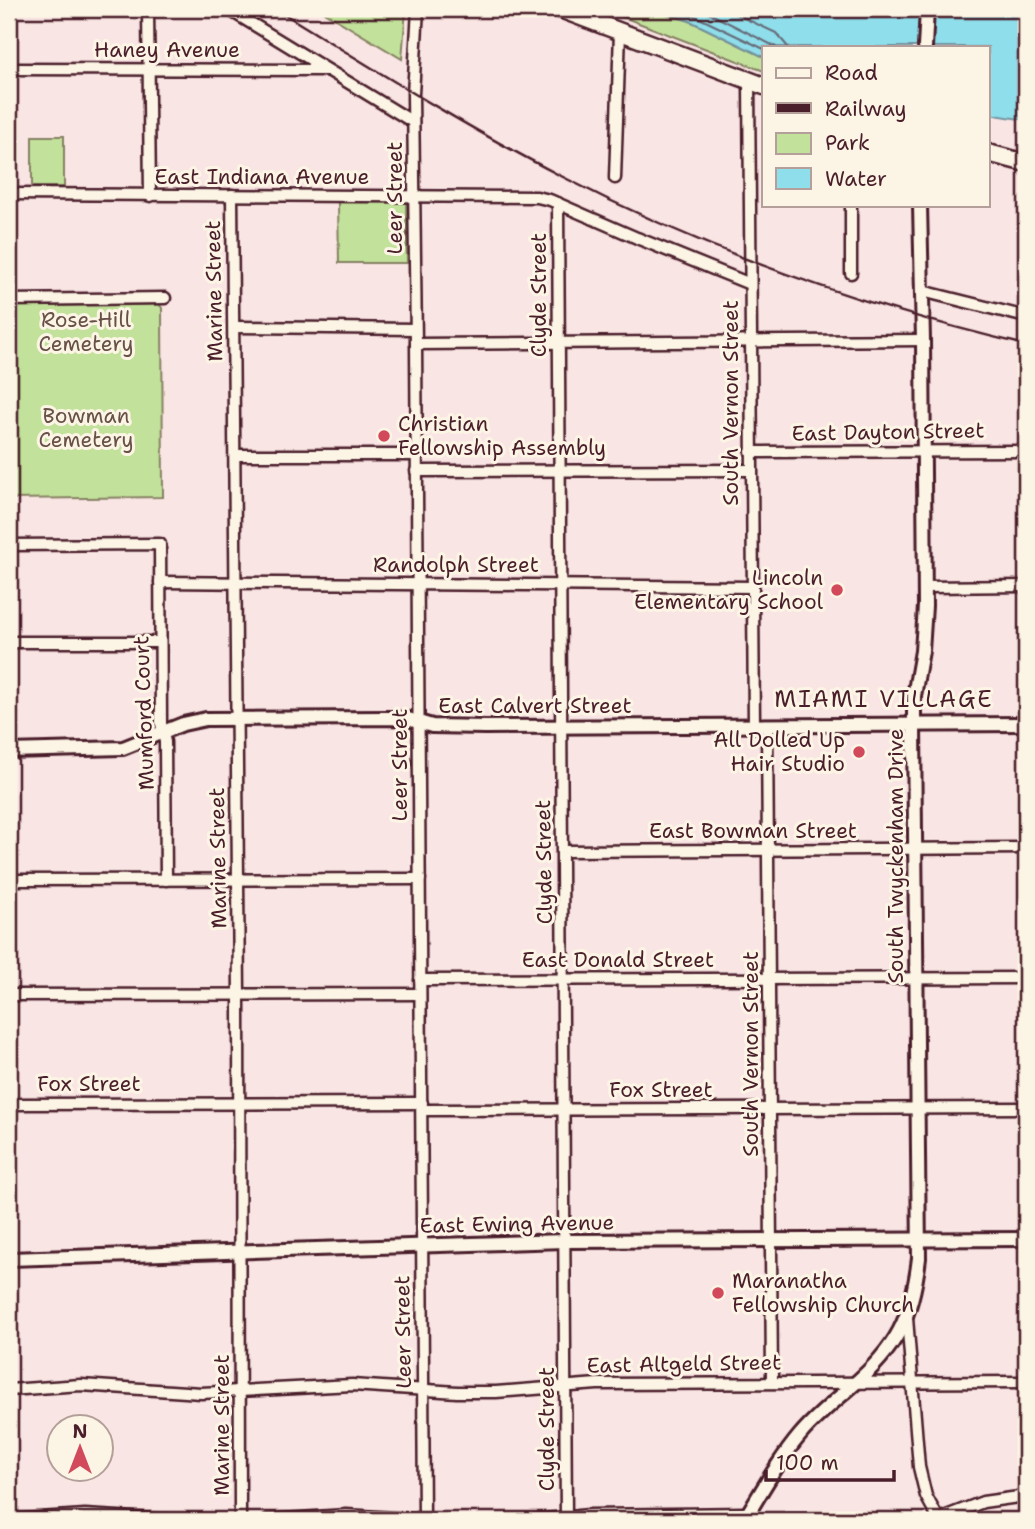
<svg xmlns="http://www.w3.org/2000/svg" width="1035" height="1529" font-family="'Shantell Sans',sans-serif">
	<rect width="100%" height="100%" fill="#f9e5e3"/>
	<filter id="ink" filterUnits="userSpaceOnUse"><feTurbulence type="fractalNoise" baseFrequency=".0143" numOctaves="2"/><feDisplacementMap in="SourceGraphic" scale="14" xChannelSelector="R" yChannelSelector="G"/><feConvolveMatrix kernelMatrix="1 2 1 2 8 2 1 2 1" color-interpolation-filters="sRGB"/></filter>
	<g filter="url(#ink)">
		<g fill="#c2e29b" stroke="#868063" stroke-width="2">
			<path d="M319,9H406L402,59Z"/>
			<path d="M602,9H651L690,21L764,57V71Z"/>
			<rect x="32" y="136" width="32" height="51"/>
			<path d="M406,201L407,263H339L338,202Z"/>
			<path d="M159,304L162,308L163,497L9,499V306Z"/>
		</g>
		<path fill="#8fdeeb" stroke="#73929e" stroke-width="2" d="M651,9H1026V120L988,114V47H764V57L690,21Z"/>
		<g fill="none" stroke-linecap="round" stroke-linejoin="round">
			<g stroke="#666b78" stroke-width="2">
				<path d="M675,9L693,15L764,49"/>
				<path d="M701,9L776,47"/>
				<path d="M725,9L776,33L788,47"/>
			</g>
			<defs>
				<g id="minor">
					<path d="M148,9L150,196"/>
					<path d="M228,9L413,122"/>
					<path d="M418,9L413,94L416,344L424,1520"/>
					<path d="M9,69L326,70"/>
					<path d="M749,81L754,725"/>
					<path d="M615,178L620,32"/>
					<path d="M9,194L537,197L550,200L637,238L750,284"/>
					<path d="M232,195L239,995L240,1520"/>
					<path d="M558,203L566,1520"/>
					<path d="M851,205V273"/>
					<path d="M922,291L1026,317"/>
					<path d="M9,300L165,298"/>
					<path d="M235,327L415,329"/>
					<path d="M416,344L923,340"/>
					<path d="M751,452L1026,451"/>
					<path d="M235,455H416"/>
					<path d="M416,471L751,470"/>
					<path d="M9,545L160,544L161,724L165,742L166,880"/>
					<path d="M160,582L753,587"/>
					<path d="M925,587L1026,586"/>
					<path d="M9,642H160"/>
					<path d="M767,725L772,1381"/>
					<path d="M563,851L1026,848"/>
					<path d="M9,880L420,879"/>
					<path d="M420,980L1026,978"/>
					<path d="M9,995L420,994"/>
					<path d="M9,1104L422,1103"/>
					<path d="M422,1110L1026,1108"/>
					<path d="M907,1318L919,1467L926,1496L939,1520"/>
					<path d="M9,1390L81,1385L201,1393L352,1385L457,1392H496L597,1384L1026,1382"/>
					<path d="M9,1520L85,1515L169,1520"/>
					<path d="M268,1520L346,1515L428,1520"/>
					<path d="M535,1520L589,1515L748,1513"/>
					<path d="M936,1520L983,1502L1026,1496"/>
				</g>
				<g id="tertiary">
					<path d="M925,47L927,9"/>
					<path d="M9,751L123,748L183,724L206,719L388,718L408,719L432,726L485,727L1026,724"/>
					<path d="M9,1259L565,1241L1026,1239"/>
					<path d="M744,1520C762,1491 778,1461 800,1435C815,1417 834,1402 851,1387C897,1348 912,1318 919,1258L914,725V696L922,651L925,606L923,340L920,205"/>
				</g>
				<g id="primary">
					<path d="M560,9L764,86"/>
					<path d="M988,153L1026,163"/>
				</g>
			</defs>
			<use href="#minor" stroke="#4a1f2b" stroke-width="15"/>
			<use href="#tertiary" stroke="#4a1f2b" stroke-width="18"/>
			<use href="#primary" stroke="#4a1f2b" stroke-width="21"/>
			<use href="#minor" stroke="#fcf5e5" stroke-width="10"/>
			<use href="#tertiary" stroke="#fcf5e5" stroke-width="12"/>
			<use href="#primary" stroke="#fcf5e5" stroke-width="16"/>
			<path stroke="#4a1f2b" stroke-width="2.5" d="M276,9C369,66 462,125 559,175C706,251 865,307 1026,345"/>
		</g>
	</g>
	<g fill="#d1495b" stroke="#fcf5e5" stroke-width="2.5">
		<circle cx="384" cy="436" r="7"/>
		<circle cx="837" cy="590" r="7"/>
		<circle cx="859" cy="752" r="7"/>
		<circle cx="718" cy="1293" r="7"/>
	</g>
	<g text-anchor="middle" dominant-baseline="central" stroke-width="6" stroke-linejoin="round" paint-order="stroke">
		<g font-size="21" fill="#4a1f2b" stroke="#fcf5e5">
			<text x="167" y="50">Haney Avenue</text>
			<text x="262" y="177">East Indiana Avenue</text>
			<text transform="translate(395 198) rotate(-90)">Leer Street</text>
			<text transform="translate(214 291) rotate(-91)">Marine Street</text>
			<text transform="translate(539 295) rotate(-90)">Clyde Street</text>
			<text transform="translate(731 403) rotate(-90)">South Vernon Street</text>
			<text transform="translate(888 432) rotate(-1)">East Dayton Street</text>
			<text x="456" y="565">Randolph Street</text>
			<text x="535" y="706">East Calvert Street</text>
			<text transform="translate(144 713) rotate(-92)">Mumford Court</text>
			<text transform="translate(400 765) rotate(-90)">Leer Street</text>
			<text x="753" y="831">East Bowman Street</text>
			<text transform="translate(896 856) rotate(-90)">South Twyckenham Drive</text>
			<text transform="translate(218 858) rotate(-91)">Marine Street</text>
			<text transform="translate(544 862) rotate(-91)">Clyde Street</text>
			<text x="618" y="960">East Donald Street</text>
			<text transform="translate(751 1054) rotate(-90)">South Vernon Street</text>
			<text x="89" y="1084">Fox Street</text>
			<text x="661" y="1090">Fox Street</text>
			<text transform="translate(517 1224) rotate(-1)">East Ewing Avenue</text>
			<text transform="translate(403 1332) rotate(-91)">Leer Street</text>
			<text transform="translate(684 1364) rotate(-1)">East Altgeld Street</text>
			<text transform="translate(222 1425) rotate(-90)">Marine Street</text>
			<text transform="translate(547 1429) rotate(-90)">Clyde Street</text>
		</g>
		<g font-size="21" fill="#685047" stroke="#fcf5e5">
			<text x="86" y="320">Rose-Hill<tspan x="86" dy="24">Cemetery</tspan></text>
			<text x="86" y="416">Bowman<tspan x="86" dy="24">Cemetery</tspan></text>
		</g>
		<g font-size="21" fill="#4a1f2b" stroke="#fcf5e5" text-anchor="start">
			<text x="398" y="424">Christian<tspan x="398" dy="24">Fellowship Assembly</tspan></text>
			<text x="823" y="578" text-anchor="end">Lincoln<tspan x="823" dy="24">Elementary School</tspan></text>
			<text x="845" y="740" text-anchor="end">All Dolled Up<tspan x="845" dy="24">Hair Studio</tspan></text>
			<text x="732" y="1281">Maranatha<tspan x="732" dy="24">Fellowship Church</tspan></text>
		</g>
		<g font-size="23" letter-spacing="2" fill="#4a1f2b" stroke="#fcf5e5">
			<text x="884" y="699">MIAMI VILLAGE</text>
		</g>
	</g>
	<rect width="1035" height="1529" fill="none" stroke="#fcf5e5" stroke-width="35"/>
	<rect x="18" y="18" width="1000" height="1494" fill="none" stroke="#4a1f2b" stroke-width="2.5" filter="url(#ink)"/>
	<rect x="762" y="46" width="228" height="161" fill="#fcf5e5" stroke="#b59f9b" stroke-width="2"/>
	<rect x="776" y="68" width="35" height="10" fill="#fcf5e5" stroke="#b59f9b" stroke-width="2"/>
	<text x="825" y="80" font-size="21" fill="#4a1f2b">Road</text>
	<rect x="776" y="103" width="35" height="10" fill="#4a1f2b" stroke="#b59f9b" stroke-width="2"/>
	<text x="825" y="116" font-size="21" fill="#4a1f2b">Railway</text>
	<rect x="776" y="133" width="35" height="21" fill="#c2e29b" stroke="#b59f9b" stroke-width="2"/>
	<text x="825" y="150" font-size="21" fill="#4a1f2b">Park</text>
	<rect x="776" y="168" width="35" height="21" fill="#8fdeeb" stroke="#b59f9b" stroke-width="2"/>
	<text x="825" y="186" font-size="21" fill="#4a1f2b">Water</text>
	<g transform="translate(80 1448)"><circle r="33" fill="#fcf5e5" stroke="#b59f9b" stroke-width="2"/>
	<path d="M0-5L12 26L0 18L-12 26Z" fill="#d1495b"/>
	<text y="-10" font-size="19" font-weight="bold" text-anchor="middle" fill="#4a1f2b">N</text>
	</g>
	<path d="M766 1470v10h128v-10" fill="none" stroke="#4a1f2b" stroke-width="3.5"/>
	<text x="776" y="1470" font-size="21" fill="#4a1f2b" stroke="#fcf5e5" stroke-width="5" paint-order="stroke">100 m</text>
</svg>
